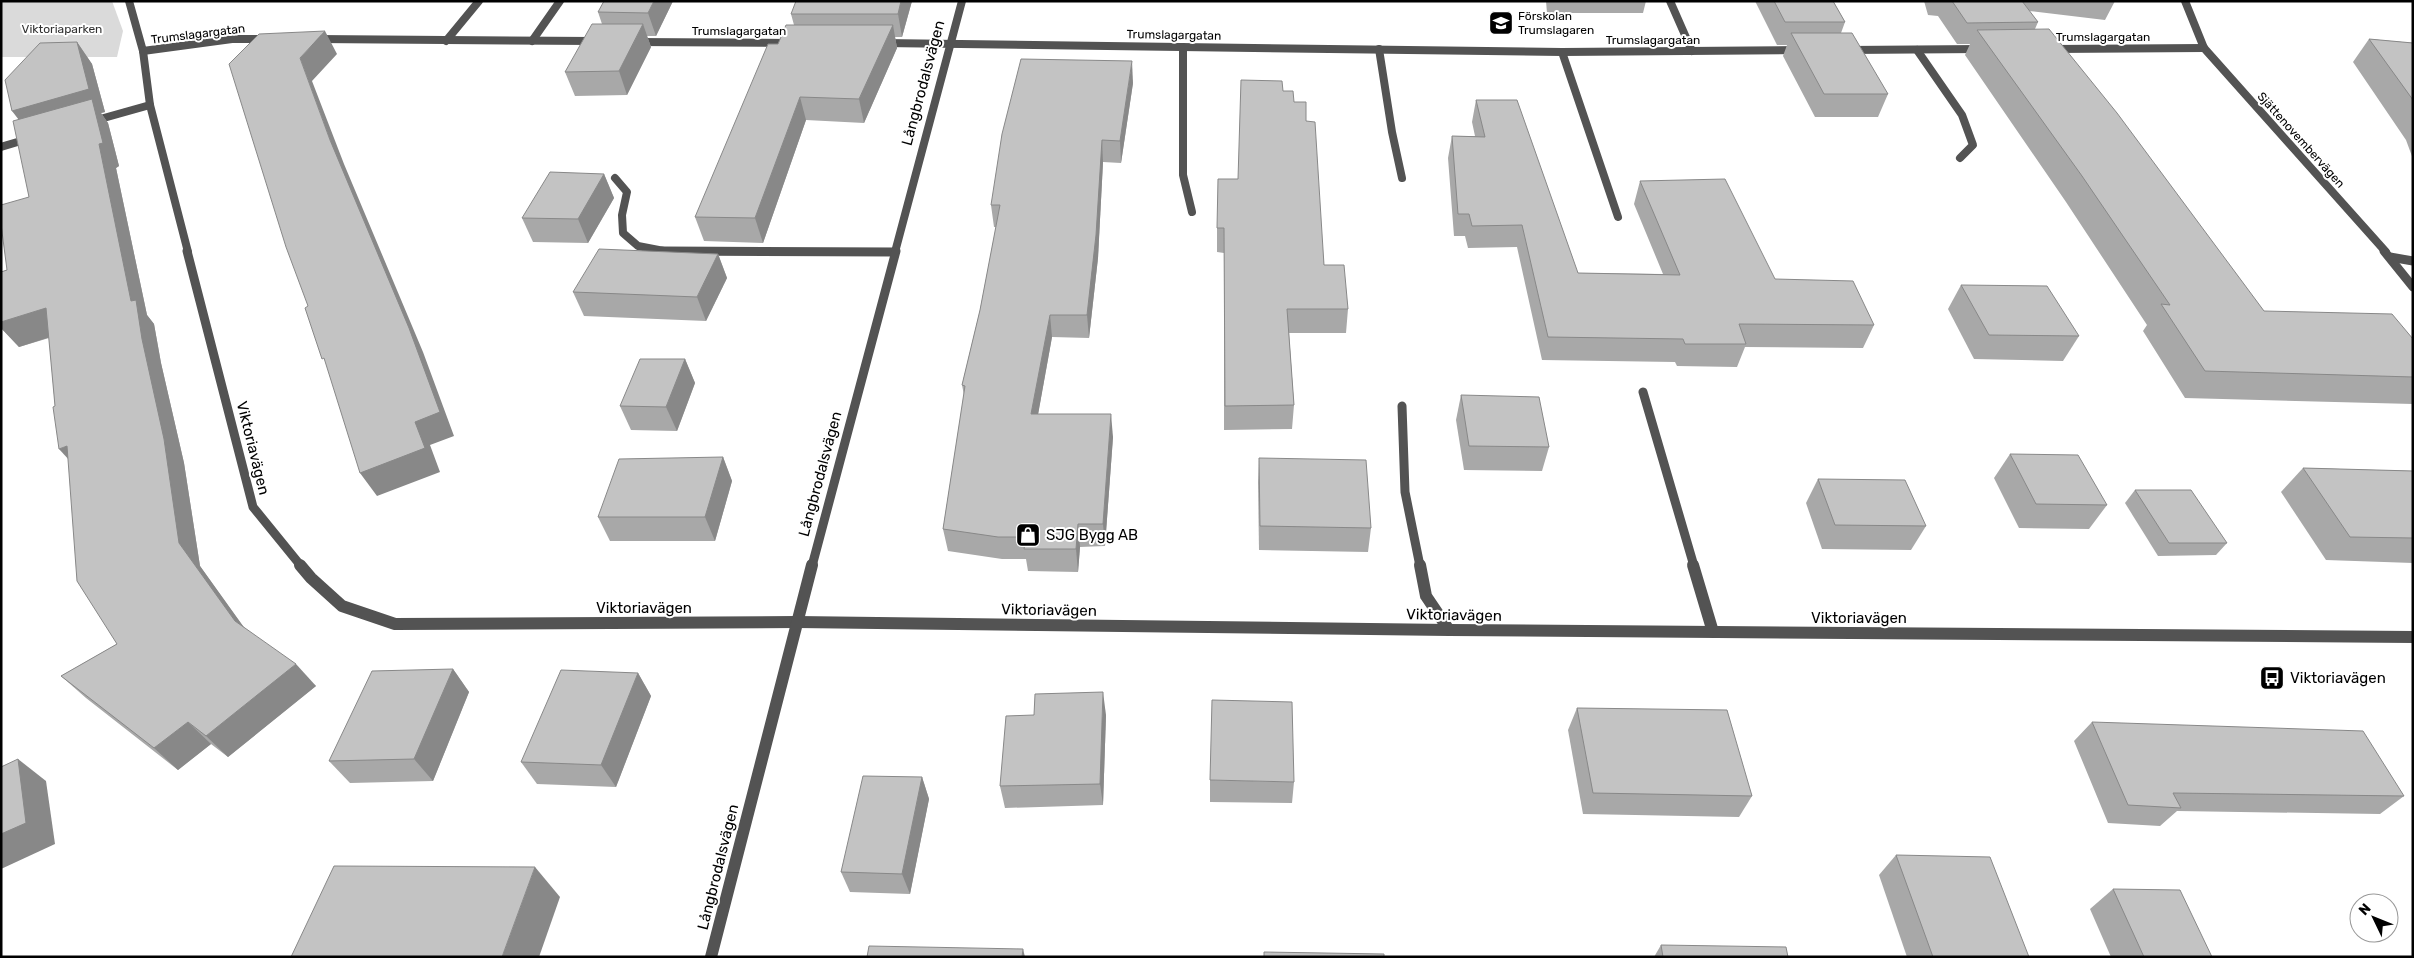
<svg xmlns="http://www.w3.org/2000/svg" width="2414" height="958" font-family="Rubik,sans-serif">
	<rect width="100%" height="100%" fill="#fff"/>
	<path fill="#dadada" d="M1,1H112L123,31L117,57H1Z"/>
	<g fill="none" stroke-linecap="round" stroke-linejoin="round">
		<g stroke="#535353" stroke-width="8">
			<path d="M1670,1L1692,51"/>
			<path d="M446,41L479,1"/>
			<path d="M532,41L560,1"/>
			<path d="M1183,47V175L1192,212"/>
			<path d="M1379,49L1392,132L1402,178"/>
			<path d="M1917,50L1962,115L1973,145L1960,158"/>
			<path d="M1562,52L1618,217"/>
			<path d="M615,178L627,192L622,215L623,233L638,246L669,252"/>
		</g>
		<g stroke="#535353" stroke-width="9">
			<path d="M662,251L895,252"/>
			<path d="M1643,392L1694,566"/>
			<path d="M1402,406L1405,492L1420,566"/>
		</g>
		<g stroke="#535353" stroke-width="12">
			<path d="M1420,565L1426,596L1449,630"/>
			<path d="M1693,565L1713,632"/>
		</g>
		<g stroke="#535353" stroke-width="8">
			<path d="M129,1L143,51L150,105L188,252"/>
			<path d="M316,39L594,41"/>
			<path d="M636,42L791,43"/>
			<path d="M883,43L1562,52L1799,50"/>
			<path d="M2053,49L2204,48"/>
			<path d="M1848,50L1981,49"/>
			<path d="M143,51L232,39H266"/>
			<path d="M93,121L150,105"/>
			<path d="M1,147L31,138"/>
		</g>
		<g stroke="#535353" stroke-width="9">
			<path d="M187,251L253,507L301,566"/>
			<path d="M2390,257L2413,261"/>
		</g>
		<path stroke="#535353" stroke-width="12" d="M300,565L311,578L342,606L395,624L797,622"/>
		<g stroke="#535353" stroke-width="8">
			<path d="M2185,1L2204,48L2386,252"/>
			<path d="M895,252L962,1"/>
		</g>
		<g stroke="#535353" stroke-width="9">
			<path d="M2384,251L2413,287"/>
			<path d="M812,566L896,251"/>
		</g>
		<g stroke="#535353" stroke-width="12">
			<path d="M797,622L1449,630L2413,637"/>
			<path d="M711,957L812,565"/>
		</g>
	</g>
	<g fill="#a8a8a8">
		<path d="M673,1L656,36H647L651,47L627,95L575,96L565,72L602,24L598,12Z"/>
		<path d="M912,1L902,37H895L897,48L864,123L806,120L763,243L704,241L695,217L778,44L794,25L791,14Z"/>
		<path d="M1546,1H1646L1643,13H1547Z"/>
		<path d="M1755,1H1833L1845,22L1841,33L1888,94L1878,117H1815L1783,56L1787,45H1777Z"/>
		<path d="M1924,1H2115L2105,20L2029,11L2038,22L2035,29L2264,311L2413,339V404L2185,398L2143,331L2147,325L2066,202L1965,55L1970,44H1957L1938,16L1928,15Z"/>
		<path d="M2369,39L2413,43V159L2406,140L2353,62Z"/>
		<path d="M77,42L92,64L105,112L101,113L108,123L119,166L116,168L147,315L154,324L161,363L184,463L200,566L244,628L316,686L228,757L211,744L178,770L86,698L61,676L117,644L68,458L55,406L49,338L19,347L1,328V272L7,270L29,197L18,120Z"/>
		<path d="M1133,83L1121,163L1103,162L1098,258L1089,338L1052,337L1038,414L1113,437L1105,546L1080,547L1078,572L1028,571L1026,559H1002L948,551L943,529L964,395L962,385L980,310L996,227H994L991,205Z"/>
		<path d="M1283,91L1294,102L1306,121L1324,265L1348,309L1346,333H1289L1294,405L1292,429L1224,430V253L1217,252V228L1238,179Z"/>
		<path d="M1476,100L1578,273L1663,274L1634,204L1640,181L1775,279L1874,325L1863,348L1745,347L1737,367L1677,366L1675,362L1542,360L1517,247L1468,248L1465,236H1454L1448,158L1452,136H1475L1472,122Z"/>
		<path d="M604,174L614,198L588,243L533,242L522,218Z"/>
		<path d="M718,254L727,278L706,321L584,316L573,292Z"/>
		<path d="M1961,285L2079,336L2063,361L1974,359L1948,309Z"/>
		<path d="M685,359L695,383L677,431L631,430L620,406Z"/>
		<path d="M1461,395L1549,447L1542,471L1464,470L1456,420Z"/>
		<path d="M2010,454L2107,505L2089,529L2019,528L1994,478Z"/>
		<path d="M723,457L732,481L715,541H610L598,517Z"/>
		<path d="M1259,458L1371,528L1368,552L1259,550L1258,482Z"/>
		<path d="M2303,468L2413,471V563L2326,560L2281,492Z"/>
		<path d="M1818,479L1926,526L1911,550L1822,549L1806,503Z"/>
		<path d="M2135,490L2227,543L2216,555L2158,556L2125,503Z"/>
		<path d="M453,669L469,692L433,781L350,783L329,761Z"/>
		<path d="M638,673L651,696L616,787L537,784L521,762Z"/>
		<path d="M1577,708L1752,796L1739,817L1583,814L1568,730Z"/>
		<path d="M1106,715L1103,805L1005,808L1000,786Z"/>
		<path d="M2092,722L2404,796L2380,814L2177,811L2160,826L2108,823L2074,741Z"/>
		<path d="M922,777L929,799L910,894L850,892L841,872Z"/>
		<path d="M1210,780L1294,782L1292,803L1210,802Z"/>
		<path d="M1896,855L2029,957H1907L1879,875Z"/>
		<path d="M2113,889L2212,957H2111L2090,909Z"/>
		<path d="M1661,945L1788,957H1654Z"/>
	</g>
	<g fill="#888">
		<path d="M654,1H673L656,36L648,13Z"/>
		<path d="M901,1H912L902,37L898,14Z"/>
		<path d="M643,24L651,47L627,95L619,71Z"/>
		<path d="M893,25L897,48L864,123L859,99Z"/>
		<path d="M325,31L337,54L312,81L344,164L423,352L454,436L430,445L440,472L377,496L360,473L415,422L330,140L300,58Z"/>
		<path d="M77,42L92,64L105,112L101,113L108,123L119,166L116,168L147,315L154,324L161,363L184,463L200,566L256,644L235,621L179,543L131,301L29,133L12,111Z"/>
		<path d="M1132,61L1133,83L1121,163L1120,141Z"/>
		<path d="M800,97L806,120L763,243L755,218Z"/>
		<path d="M1102,140L1103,162L1098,258L1089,338L1087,315Z"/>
		<path d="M604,174L614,198L588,243L578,219Z"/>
		<path d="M718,254L727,278L706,321L697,297Z"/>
		<path d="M46,308L66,332L19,347L1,328V322Z"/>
		<path d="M1050,315L1052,337L1034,437L1031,414Z"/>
		<path d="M685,359L695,383L677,431L666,407Z"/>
		<path d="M1111,414L1113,437L1105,546L1103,524Z"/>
		<path d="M67,446L81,473L59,449Z"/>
		<path d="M723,457L732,481L715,541L705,517Z"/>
		<path d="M1078,524L1080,547L1078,572L1076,549Z"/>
		<path d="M296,664L316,686L228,757L206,736Z"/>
		<path d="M453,669L469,692L433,781L414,759Z"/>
		<path d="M638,673L651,696L616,787L601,765Z"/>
		<path d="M1103,692L1106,715L1103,805L1100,784Z"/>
		<path d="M188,722L211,744L178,770L154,748Z"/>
		<path d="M18,759L46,781L55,844L1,869V834Z"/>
		<path d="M922,777L929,799L910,894L902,874Z"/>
		<path d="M535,867L560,897L539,957H502Z"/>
		<path d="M1023,949L1025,957H1022Z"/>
	</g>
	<g fill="#c3c3c3" stroke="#888">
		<path d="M604,1H654L648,13L598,12Z"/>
		<path d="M796,1H901L898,14H791Z"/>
		<path d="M1774,1H1833L1845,22H1785Z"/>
		<path d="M1952,1H2022L2038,22L1967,23Z"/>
		<path d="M592,24H643L619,71L565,72Z"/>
		<path d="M786,25H893L859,99L800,97L755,218L695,217L768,44H778Z"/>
		<path d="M2049,29L2117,113L2264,311L2392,314L2413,339V377L2205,371L2161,304L2170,305L2082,176L1977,30Z"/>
		<path d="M325,31L300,58L330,140L409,328L440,412L415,422L425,448L360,473L324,358L322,359L305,308L308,306L286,247L229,64L259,34Z"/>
		<path d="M1791,33H1852L1888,94H1824Z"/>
		<path d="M2369,39L2413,43V100Z"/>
		<path d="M77,42L89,89L12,111L5,80L40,43Z"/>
		<path d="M1021,59L1132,61L1120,141L1102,140L1096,235L1087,315H1050L1031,414H1111L1103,524H1078L1076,549H1024L1026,537H998L943,529L965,386L962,385L980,310L1000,205H991L1002,134Z"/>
		<path d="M1241,80L1282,81L1283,91H1293L1294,102H1306V121L1315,122L1324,265H1344L1348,309H1287L1294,405L1225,406L1224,228H1217L1218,179H1238Z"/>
		<path d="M92,99L103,143L99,144L131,301L136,300L142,339L164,439L179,543L235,621L296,664L206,736L188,722L154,748L61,676L117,644L77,581L67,446L59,449L53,407L55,406L46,308L1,322V272L7,270L1,224V205L29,197L13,121Z"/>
		<path d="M1476,100H1517L1578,273L1680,275L1640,181L1725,179L1775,279L1853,281L1874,325L1739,324L1746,344H1685L1683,339L1548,337L1522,225L1472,226L1469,214H1458L1452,136L1485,137Z"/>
		<path d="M550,172L604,174L578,219L522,218Z"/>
		<path d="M599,249L718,254L697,297L573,292Z"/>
		<path d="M1961,285L2047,286L2079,336L1989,335Z"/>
		<path d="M640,359H685L666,407L620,406Z"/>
		<path d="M1461,395L1539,397L1549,447L1469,446Z"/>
		<path d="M2010,454L2078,455L2107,505L2036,504Z"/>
		<path d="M723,457L705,517H598L619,459Z"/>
		<path d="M1259,458L1366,460L1371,528L1260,526Z"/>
		<path d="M2303,468L2413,471V538L2350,537Z"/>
		<path d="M1818,479L1905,480L1926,526L1835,525Z"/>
		<path d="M2135,490H2191L2227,543H2169Z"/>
		<path d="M453,669L414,759L329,761L372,671Z"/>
		<path d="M561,670L638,673L601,765L521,762Z"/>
		<path d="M1103,692L1100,784L1000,786L1006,716L1034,715L1035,694Z"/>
		<path d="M1212,700L1292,702L1294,782L1210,780Z"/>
		<path d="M1577,708L1727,710L1752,796L1593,793Z"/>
		<path d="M2092,722L2363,731L2404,796L2173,793L2181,808L2128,805Z"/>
		<path d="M18,759L26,823L1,834V767Z"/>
		<path d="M863,776L922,777L902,874L841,872Z"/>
		<path d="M1896,855L1990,857L2029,957H1933Z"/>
		<path d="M334,866L535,867L502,957H291Z"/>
		<path d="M2113,889L2180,890L2212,957H2144Z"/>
		<path d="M1661,945L1786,947L1788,957H1663Z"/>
		<path d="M869,946L1023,949L1022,957H867Z"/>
		<path d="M1264,952L1384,954V957H1264Z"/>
	</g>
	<defs>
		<symbol id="school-square" viewBox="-11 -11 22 22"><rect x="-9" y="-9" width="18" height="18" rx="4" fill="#000" stroke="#fff"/><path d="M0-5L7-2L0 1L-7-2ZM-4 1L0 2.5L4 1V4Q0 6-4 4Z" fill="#fff"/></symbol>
		<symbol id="shop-square" viewBox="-11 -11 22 22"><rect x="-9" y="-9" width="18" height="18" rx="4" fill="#000" stroke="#fff"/><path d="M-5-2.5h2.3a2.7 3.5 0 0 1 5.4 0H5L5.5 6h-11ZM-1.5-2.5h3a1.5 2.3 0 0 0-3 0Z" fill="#fff"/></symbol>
		<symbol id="bus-square" viewBox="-11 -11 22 22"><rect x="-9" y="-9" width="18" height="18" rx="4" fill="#000" stroke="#fff"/><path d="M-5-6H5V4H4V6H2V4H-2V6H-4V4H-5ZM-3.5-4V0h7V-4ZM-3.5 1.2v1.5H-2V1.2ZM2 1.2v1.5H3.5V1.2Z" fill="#fff"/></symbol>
	</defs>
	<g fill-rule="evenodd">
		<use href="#school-square" x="1487" y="9" width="28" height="28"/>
		<use href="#shop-square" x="1014" y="521" width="28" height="28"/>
		<use href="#bus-square" x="2258" y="664" width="28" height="28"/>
	</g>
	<g text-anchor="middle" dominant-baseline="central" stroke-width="4" stroke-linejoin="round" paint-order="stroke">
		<g font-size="12" fill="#000" stroke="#fff" text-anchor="start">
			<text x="1518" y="16">Förskolan<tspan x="1518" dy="14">Trumslagaren</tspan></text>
		</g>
		<g font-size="12" fill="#313131" stroke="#fff">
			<text x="62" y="29">Viktoriaparken</text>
		</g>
		<g font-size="12" fill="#000" stroke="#fff">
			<text x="739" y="31">Trumslagargatan</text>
			<text transform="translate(198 34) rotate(-7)">Trumslagargatan</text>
			<text transform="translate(1174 35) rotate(1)">Trumslagargatan</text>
			<text x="2103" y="37">Trumslagargatan</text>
			<text x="1653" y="40">Trumslagargatan</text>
			<text transform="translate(2301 140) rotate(48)">Sjättenovembervägen</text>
		</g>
		<g font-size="15" fill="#000" stroke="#fff">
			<text transform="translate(923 83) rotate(-75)">Långbrodalsvägen</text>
			<text transform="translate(253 448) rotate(76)">Viktoriavägen</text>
			<text transform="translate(820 474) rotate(-75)">Långbrodalsvägen</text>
			<text x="644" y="608">Viktoriavägen</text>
			<text transform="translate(1049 610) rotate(1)">Viktoriavägen</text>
			<text transform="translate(1454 615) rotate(1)">Viktoriavägen</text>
			<text x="1859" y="618">Viktoriavägen</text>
			<text transform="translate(718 867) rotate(-76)">Långbrodalsvägen</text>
		</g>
		<g font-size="15" fill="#000" stroke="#fff" text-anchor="start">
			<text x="1046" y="535">SJG Bygg AB</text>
			<text x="2290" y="678">Viktoriavägen</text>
		</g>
	</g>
	<rect width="2414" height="958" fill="none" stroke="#000000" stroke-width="5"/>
	<g transform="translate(2374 918) rotate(313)"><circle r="24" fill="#ffffff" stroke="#999999"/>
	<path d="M0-4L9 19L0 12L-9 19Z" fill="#000000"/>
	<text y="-8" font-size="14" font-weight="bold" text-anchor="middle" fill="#000000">N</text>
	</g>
</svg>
